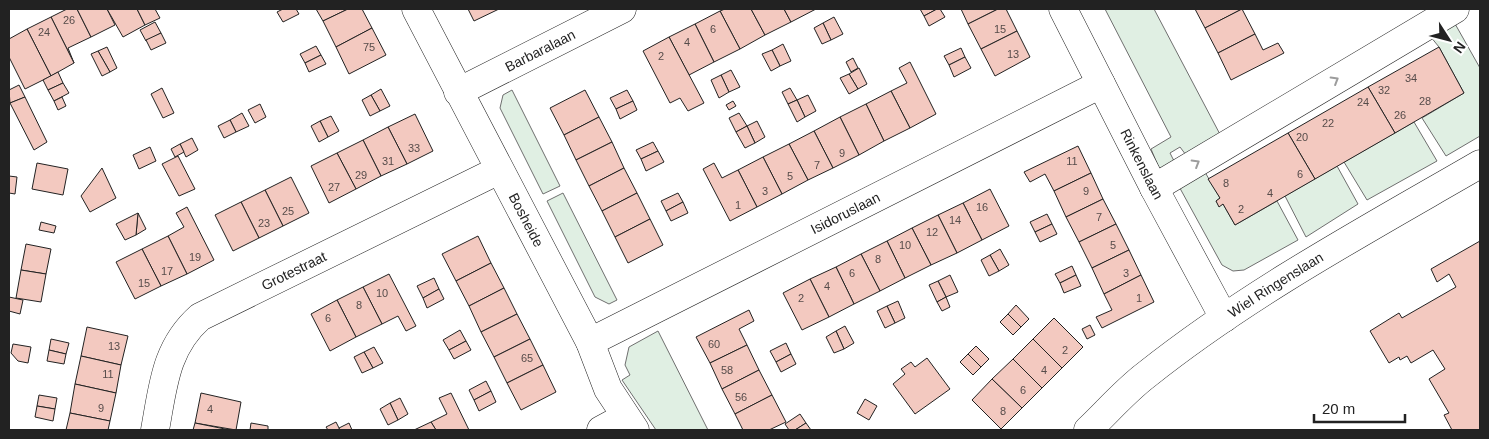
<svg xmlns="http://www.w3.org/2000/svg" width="1489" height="439" font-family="Arial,sans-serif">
	<rect width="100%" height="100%" fill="#fff"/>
	<g fill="#e0efe3" stroke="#6f6f6f">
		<path d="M1105,9H1154L1223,140L1189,159L1180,147L1170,153L1177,167L1171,170L1159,168L1151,149L1171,137Z"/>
		<path d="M1454,22L1480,68V136L1446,156L1422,118L1464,93L1439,47L1430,36Z"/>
		<path d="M512,90L560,186L543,194L500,108L503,95Z"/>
		<path d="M1414,122L1437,161L1367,200L1344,162Z"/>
		<path d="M1337,166L1358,204L1306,237L1285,196Z"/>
		<path d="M1202,167L1220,198L1216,201L1219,206L1223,204L1235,225L1277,201L1298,240L1244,270L1233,271L1222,265L1176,181Z"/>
		<path d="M563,193L617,300L609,304L595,297L547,201Z"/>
		<path d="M658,331L708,430H656L622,380L630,375L625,365L629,347Z"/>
	</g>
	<g fill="#f3c9c0" stroke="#222">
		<path d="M67,9H77L91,37L68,48L74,63L51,17Z"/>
		<path d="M77,9H107L115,25L91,37Z"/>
		<path d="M107,9H137L145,25L123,37Z"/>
		<path d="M137,9H155L160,18L145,25Z"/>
		<path d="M283,9H296L299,14L283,22L277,12Z"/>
		<path d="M316,9H348L323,21Z"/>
		<path d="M348,9H362L372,28L336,47L323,21Z"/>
		<path d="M468,9H499L474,21Z"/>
		<path d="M725,9H751L765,35L740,49L720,11Z"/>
		<path d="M751,9H784L791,22L765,35Z"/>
		<path d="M784,9H816L791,22Z"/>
		<path d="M920,9H937L924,16Z"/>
		<path d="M937,9H940L945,17L929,26L924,16Z"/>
		<path d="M961,9H998L968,24Z"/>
		<path d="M998,9H1006L1017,31L981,49L968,24Z"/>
		<path d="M1195,9H1242L1205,28Z"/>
		<path d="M1242,9L1255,34L1218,53L1205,28Z"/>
		<path d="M720,11L740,49L714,62L695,24Z"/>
		<path d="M51,17L74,63L51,76L27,29Z"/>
		<path d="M834,17L843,34L831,40L823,23Z"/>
		<path d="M155,22L161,33L146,41L140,30Z"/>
		<path d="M823,23L831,40L822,44L814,28Z"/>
		<path d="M695,24L714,62L689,75L669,37Z"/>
		<path d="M372,28L386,55L349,74L336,47Z"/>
		<path d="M27,29L51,76L25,89L9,57V39Z"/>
		<path d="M1017,31L1030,57L995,76L981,49Z"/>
		<path d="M161,33L166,43L151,50L146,40Z"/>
		<path d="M1255,34L1263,50L1278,43L1284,53L1231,80L1218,53Z"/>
		<path d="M669,37L704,103L688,111L680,98L670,103L643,51Z"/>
		<path d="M783,44L791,61L780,66L772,50Z"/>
		<path d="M316,46L321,55L305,63L300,54Z"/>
		<path d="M107,47L117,68L110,72L98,51Z"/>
		<path d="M1439,47L1464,93L1395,133L1368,87Z"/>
		<path d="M961,48L965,57L949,65L944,56Z"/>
		<path d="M772,50L780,66L771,71L762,54Z"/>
		<path d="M98,51L110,72L102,76L91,54Z"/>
		<path d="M321,55L326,64L309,72L305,63Z"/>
		<path d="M965,57L971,68L954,77L949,65Z"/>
		<path d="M853,58L858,68L851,72L846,62Z"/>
		<path d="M910,62L936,114L910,128L891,91L907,83L899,68Z"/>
		<path d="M859,68L867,84L858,89L849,74Z"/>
		<path d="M731,70L740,87L729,92L721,75Z"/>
		<path d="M58,72L63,83L48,90L43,80Z"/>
		<path d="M849,74L858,89L849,94L840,78Z"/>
		<path d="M721,75L729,92L719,98L711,80Z"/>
		<path d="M63,83L69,93L54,101L48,90Z"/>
		<path d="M19,85L25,97L10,103L9,90Z"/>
		<path d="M1368,87L1395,133L1315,179L1288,133Z"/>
		<path d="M162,88L174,113L163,118L151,94Z"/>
		<path d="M790,88L797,100L788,104L782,92Z"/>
		<path d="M381,89L390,106L380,111L371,95Z"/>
		<path d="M585,90L599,117L564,135L550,108Z"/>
		<path d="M627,90L633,101L616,109L610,98Z"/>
		<path d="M891,91L910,128L884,141L866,104Z"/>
		<path d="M371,95L380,111L370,116L362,100Z"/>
		<path d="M808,95L816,111L805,117L797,100Z"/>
		<path d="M25,97L47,142L34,150L10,103Z"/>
		<path d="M62,97L66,106L58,110L54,101Z"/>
		<path d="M797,100L805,117L797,122L788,104Z"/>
		<path d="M633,101L637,110L620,119L616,109Z"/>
		<path d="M733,101L736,106L729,110L726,105Z"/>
		<path d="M260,104L266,117L255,123L248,110Z"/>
		<path d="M866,104L884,141L859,155L840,117Z"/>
		<path d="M242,113L249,126L236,132L230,120Z"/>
		<path d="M739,113L747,126L736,132L729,118Z"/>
		<path d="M415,114L433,151L407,164L388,127Z"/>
		<path d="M331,116L339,131L328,137L320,121Z"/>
		<path d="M599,117L612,142L576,160L564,135Z"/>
		<path d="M840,117L859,155L833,168L814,131Z"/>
		<path d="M230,120L236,132L224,138L218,126Z"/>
		<path d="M320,121L328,137L319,142L311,126Z"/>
		<path d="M757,121L765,137L755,143L747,126Z"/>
		<path d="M747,126L755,143L745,148L736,132Z"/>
		<path d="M388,127L407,164L381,176L363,140Z"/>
		<path d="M814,131L833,168L808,180L789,144Z"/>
		<path d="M1288,133L1315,179L1235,225L1223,204L1219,207L1216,201L1220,198L1208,179Z"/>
		<path d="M192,138L198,150L186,157L180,144Z"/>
		<path d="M363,140L381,176L356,189L337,153Z"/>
		<path d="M612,142L624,168L589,186L576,160Z"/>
		<path d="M653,142L658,151L641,159L636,150Z"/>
		<path d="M180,144L184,152L175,157L171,149Z"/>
		<path d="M789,144L808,180L782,194L763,157Z"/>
		<path d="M1078,146L1091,173L1054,191L1045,174L1030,182L1024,172Z"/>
		<path d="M150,147L156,161L139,169L133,155Z"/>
		<path d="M658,151L664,162L646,171L641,159Z"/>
		<path d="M337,153L356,189L329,203L311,166Z"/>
		<path d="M178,156L195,189L179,196L162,164Z"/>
		<path d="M763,157L782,194L757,207L738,170Z"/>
		<path d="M37,163L68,169L63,195L32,189Z"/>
		<path d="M714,163L722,178L738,170L757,207L730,221L703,169Z"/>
		<path d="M102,168L116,198L90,212L81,196Z"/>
		<path d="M624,168L637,193L602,211L589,186Z"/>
		<path d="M1091,173L1103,199L1066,217L1054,191Z"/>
		<path d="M9,176L17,177L15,194L9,193Z"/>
		<path d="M291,177L309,213L283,226L265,190Z"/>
		<path d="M990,189L1009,226L982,240L963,203Z"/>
		<path d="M265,190L283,226L259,238L241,202Z"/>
		<path d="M637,193L650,219L615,237L602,211Z"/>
		<path d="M678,193L683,202L666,211L661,201Z"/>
		<path d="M1103,199L1116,224L1079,242L1066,217Z"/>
		<path d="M241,202L259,238L233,251L215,215Z"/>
		<path d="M683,202L688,213L671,221L666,211Z"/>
		<path d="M963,203L982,240L957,253L938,215Z"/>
		<path d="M187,207L214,260L187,274L168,236L184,227L176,213Z"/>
		<path d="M138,213L146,229L136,235Z"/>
		<path d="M138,213L136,235L125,240L116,224Z"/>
		<path d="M1047,214L1052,224L1035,232L1030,222Z"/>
		<path d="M938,215L957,253L931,265L912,228Z"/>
		<path d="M650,219L663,245L628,263L615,237Z"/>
		<path d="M41,222L56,226L54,233L39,230Z"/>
		<path d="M1052,224L1057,234L1040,242L1035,232Z"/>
		<path d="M1116,224L1129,250L1092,268L1079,242Z"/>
		<path d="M912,228L931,265L905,278L887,241Z"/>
		<path d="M168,236L187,274L161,286L142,249Z"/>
		<path d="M478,236L491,263L456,281L442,254Z"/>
		<path d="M887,241L905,278L880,291L861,254Z"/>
		<path d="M1480,241V430H1452L1444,415L1449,413L1429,379L1445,369L1433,350L1411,363L1407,356L1400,360L1399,357L1389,363L1370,331L1399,313L1402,318L1456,287L1449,274L1437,282L1431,269Z"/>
		<path d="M26,244L51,249L46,274L21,270Z"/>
		<path d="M142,249L161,286L135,299L116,262Z"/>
		<path d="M1000,249L1009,265L999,271L990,255Z"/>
		<path d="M1129,250L1141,275L1104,294L1092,268Z"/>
		<path d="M861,254L880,291L854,304L836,267Z"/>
		<path d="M990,255L999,271L989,276L981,260Z"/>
		<path d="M491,263L504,288L469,306L456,281Z"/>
		<path d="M1072,266L1076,275L1060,283L1055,274Z"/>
		<path d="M836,267L854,304L829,317L810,279Z"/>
		<path d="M21,270L46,274L41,302L16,298Z"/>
		<path d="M389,274L416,326L406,331L398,316L382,324L363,287Z"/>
		<path d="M950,275L958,292L946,297L938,281Z"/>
		<path d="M1076,275L1081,286L1064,293L1060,283Z"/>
		<path d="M1141,275L1154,302L1102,328L1096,317L1112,310L1104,294Z"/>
		<path d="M434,278L439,289L423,298L417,286Z"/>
		<path d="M810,279L829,317L802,330L783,293Z"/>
		<path d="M938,281L946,297L937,302L929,285Z"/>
		<path d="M363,287L382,324L356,337L337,300Z"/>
		<path d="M504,288L517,314L481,332L469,306Z"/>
		<path d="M439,289L444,299L427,308L423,298Z"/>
		<path d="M9,297L23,300L20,314L9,311Z"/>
		<path d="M946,297L950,307L942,311L937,302Z"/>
		<path d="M337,300L356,337L330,351L311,314Z"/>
		<path d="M898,301L905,318L895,323L887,306Z"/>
		<path d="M1016,305L1029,319L1021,327L1008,314Z"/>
		<path d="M887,306L895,323L885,328L877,311Z"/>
		<path d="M749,310L754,321L739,329L747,345L710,363L696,337Z"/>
		<path d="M517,314L530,339L494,357L481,332Z"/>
		<path d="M1008,314L1021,327L1013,335L1000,322Z"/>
		<path d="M1054,318L1083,347L1062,368L1033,339Z"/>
		<path d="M1090,325L1095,335L1087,339L1082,329Z"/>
		<path d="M845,326L854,343L844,349L836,331Z"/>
		<path d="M87,327L128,336L121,365L81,356Z"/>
		<path d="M460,330L466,341L449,350L443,340Z"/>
		<path d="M836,331L844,349L834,353L826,337Z"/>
		<path d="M51,339L69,343L66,354L49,350Z"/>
		<path d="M530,339L543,365L507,383L494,357Z"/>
		<path d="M1033,339L1062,368L1042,388L1013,359Z"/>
		<path d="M466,341L471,350L454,359L449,350Z"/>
		<path d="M786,343L791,354L776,362L770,351Z"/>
		<path d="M13,344L31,347L28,363L18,361L11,353Z"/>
		<path d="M747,345L759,370L722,389L710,363Z"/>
		<path d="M976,346L989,359L981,367L968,354Z"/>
		<path d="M374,347L383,363L373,368L364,352Z"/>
		<path d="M49,350L66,354L64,364L47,361Z"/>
		<path d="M364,352L373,368L362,373L354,357Z"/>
		<path d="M791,354L796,364L781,372L776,362Z"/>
		<path d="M968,354L981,367L973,375L960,362Z"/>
		<path d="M81,356L121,365L116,393L75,384Z"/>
		<path d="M927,358L950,389L915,414L893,384L905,374L901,369L911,362L915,367Z"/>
		<path d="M1013,359L1042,388L1022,408L992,379Z"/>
		<path d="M543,365L556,392L521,410L507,383Z"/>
		<path d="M759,370L772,395L735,414L722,389Z"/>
		<path d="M992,379L1022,408L1001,429L972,400Z"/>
		<path d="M486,381L491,391L474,400L469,390Z"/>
		<path d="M75,384L116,393L110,421L70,413Z"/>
		<path d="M491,391L496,402L479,411L474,400Z"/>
		<path d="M201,393L241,402L236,430L195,423Z"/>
		<path d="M451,393L469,430H436L431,422L447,414L439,398Z"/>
		<path d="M39,395L57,398L55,409L37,406Z"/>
		<path d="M772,395L786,422L769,430H743L735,414Z"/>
		<path d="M400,398L408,414L398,420L390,403Z"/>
		<path d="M865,399L877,406L869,420L857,413Z"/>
		<path d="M390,403L398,420L388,425L380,409Z"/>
		<path d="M37,406L55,409L53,421L35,417Z"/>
		<path d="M70,413L110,421L108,430H66Z"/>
		<path d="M800,414L806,423L795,430H789L785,424Z"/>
		<path d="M336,422L340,430H328L326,427Z"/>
		<path d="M431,422L436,430H414Z"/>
		<path d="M195,423L230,430H193Z"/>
		<path d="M251,423L268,426V430H250Z"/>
		<path d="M349,423L352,430H340L339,428Z"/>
		<path d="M806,423L811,430H795Z"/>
	</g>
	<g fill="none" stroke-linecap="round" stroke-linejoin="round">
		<defs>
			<g id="minor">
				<path id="s1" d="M416,9L590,342L608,389L635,430"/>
				<path id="s2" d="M1063,9L1154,188L1224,318"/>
				<path id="s3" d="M458,92L622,9"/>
				<path d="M1154,188L1455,9"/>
				<path id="s4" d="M590,342L1101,84"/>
				<path id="s5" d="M155,430C163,387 165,348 200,317L499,170"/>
				<path d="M601,430L625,417"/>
				<path id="s6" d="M1088,430C1107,412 1125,391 1146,375C1249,293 1366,230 1480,164"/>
			</g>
		</defs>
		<use href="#minor" stroke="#222" stroke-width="29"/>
		<use href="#minor" stroke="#fff" stroke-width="28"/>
	</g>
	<defs><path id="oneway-chevron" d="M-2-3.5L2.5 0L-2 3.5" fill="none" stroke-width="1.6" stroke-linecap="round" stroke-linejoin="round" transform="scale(1.25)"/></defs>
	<g stroke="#9c9c9c">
		<use href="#oneway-chevron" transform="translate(1335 80) rotate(-31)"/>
		<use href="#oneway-chevron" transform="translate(1196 163) rotate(-31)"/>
	</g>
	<g text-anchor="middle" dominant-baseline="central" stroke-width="4" stroke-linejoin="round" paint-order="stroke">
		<g font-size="11" fill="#564c4a">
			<text x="69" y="20">26</text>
			<text x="713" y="29">6</text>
			<text x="1000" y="29">15</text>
			<text x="44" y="32">24</text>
			<text x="687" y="42">4</text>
			<text x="369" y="47">75</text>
			<text x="1013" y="54">13</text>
			<text x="661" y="56">2</text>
			<text x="1411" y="78">34</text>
			<text x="1384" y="90">32</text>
			<text x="1425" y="101">28</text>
			<text x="1363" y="102">24</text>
			<text x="1400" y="115">26</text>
			<text x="1328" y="123">22</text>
			<text x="1302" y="137">20</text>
			<text x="414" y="148">33</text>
			<text x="842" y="153">9</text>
			<text x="388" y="161">31</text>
			<text x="1072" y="161">11</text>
			<text x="817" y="165">7</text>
			<text x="1300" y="174">6</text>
			<text x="361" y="175">29</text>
			<text x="790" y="176">5</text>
			<text x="1226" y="183">8</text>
			<text x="334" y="187">27</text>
			<text x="765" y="191">3</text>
			<text x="1086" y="191">9</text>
			<text x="1270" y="193">4</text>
			<text x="738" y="205">1</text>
			<text x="982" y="207">16</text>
			<text x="1241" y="209">2</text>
			<text x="288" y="211">25</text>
			<text x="1099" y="217">7</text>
			<text x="955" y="220">14</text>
			<text x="264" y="223">23</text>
			<text x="932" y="232">12</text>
			<text x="905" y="245">10</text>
			<text x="1113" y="245">5</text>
			<text x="195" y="257">19</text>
			<text x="878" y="259">8</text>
			<text x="167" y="271">17</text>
			<text x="852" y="273">6</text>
			<text x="1126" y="273">3</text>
			<text x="144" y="283">15</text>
			<text x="827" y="286">4</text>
			<text x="382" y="293">10</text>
			<text x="801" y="298">2</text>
			<text x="1139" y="298">1</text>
			<text x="359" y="305">8</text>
			<text x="328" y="318">6</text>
			<text x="714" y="344">60</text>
			<text x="114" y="346">13</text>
			<text x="1065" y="350">2</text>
			<text x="527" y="358">65</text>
			<text x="727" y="370">58</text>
			<text x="1044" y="370">4</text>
			<text x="108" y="374">11</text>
			<text x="1023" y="390">6</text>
			<text x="741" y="397">56</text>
			<text x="101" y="408">9</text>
			<text x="210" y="409">4</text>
			<text x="1003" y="411">8</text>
		</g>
		<g font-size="14" fill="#222" stroke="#fff">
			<text stroke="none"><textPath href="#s3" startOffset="92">Barbaralaan</textPath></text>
			<text stroke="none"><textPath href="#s2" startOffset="174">Rinkenslaan</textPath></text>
			<text stroke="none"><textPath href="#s4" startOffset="286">Isidoruslaan</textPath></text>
			<text stroke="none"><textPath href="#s1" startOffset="238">Bosheide</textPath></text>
			<text stroke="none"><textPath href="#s5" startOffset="229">Grotestraat</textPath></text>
			<text stroke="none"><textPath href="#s6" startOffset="238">Wiel Ringenslaan</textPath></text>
		</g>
	</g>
	<rect width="1489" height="439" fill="none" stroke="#222222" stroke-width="20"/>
	<g transform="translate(1449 40) rotate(126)" stroke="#ffffff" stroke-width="4" paint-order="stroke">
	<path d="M0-4L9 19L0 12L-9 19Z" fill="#222222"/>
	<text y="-8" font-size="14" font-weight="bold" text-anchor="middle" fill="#222222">N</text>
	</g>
	<path d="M1314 414v8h91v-8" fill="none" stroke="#222222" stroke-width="2.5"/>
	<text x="1322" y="414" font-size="15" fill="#222222" stroke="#ffffff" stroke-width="4" paint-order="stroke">20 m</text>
</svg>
